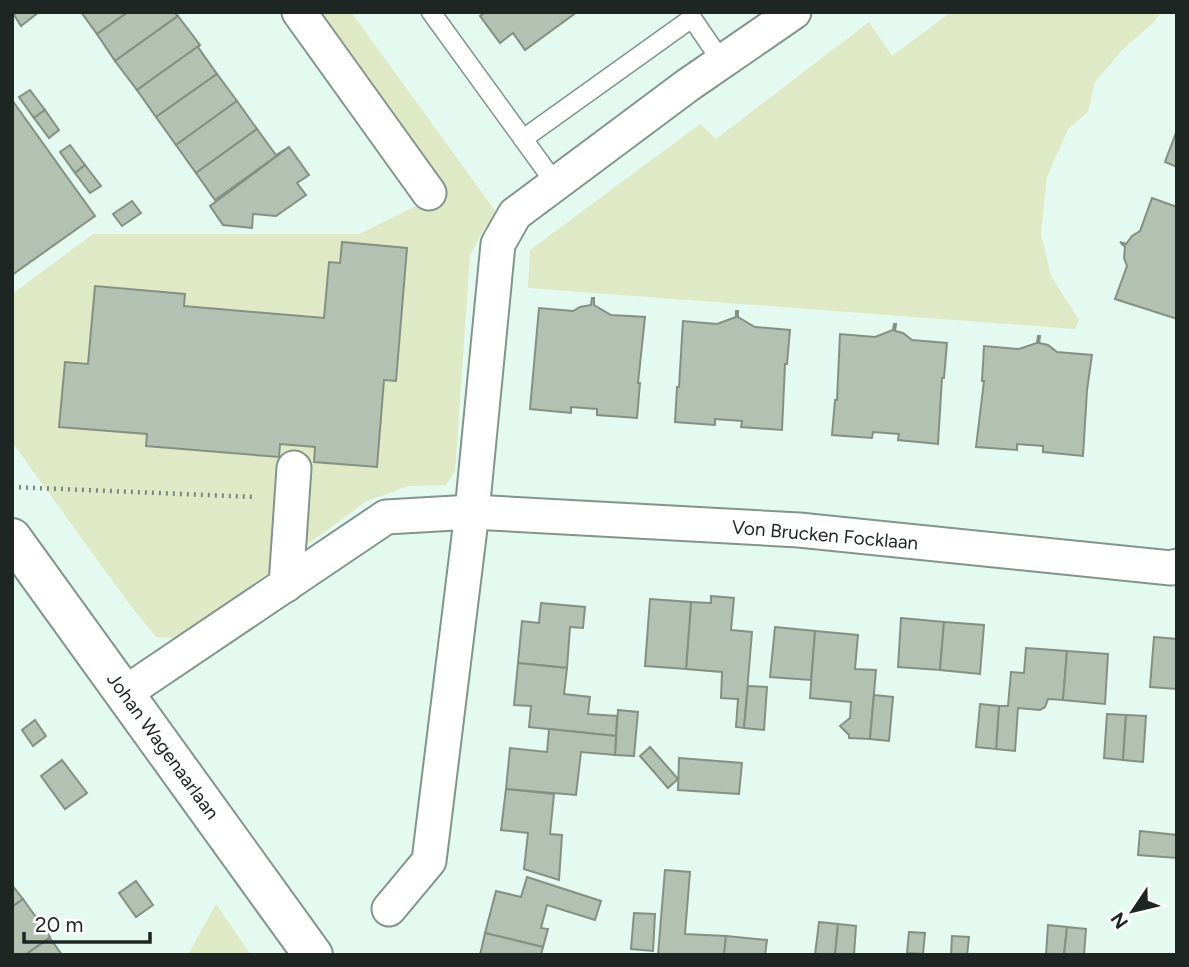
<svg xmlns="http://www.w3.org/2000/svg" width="1189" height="967" font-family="Figtree,sans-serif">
	<rect width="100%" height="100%" fill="#e4f9ef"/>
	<g fill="#dfe9c6">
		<path d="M314,12H351L499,216L486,226L470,255L455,472L446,485L409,486L367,501L183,635L176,638L156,637L130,605L12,442V294L93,234H359L444,192Z"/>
		<path d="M951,12H1161L1153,23L1122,50L1095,82L1088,112L1068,129L1047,177L1041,234L1051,276L1079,320L1075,329L528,288L530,250L700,124L716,139L869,22L892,56Z"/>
		<path d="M216,904L251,955H188Z"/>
	</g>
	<g fill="#b3c1b2" stroke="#839082" stroke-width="2">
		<path d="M17,12H39L21,26L14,15Z"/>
		<path d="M81,12H128L97,34Z"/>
		<path d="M128,12H173L178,16L115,61L97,34Z"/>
		<path d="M486,12H577L525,50L513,33L500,43L480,16Z"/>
		<path d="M178,16L200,45L137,90L115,61Z"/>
		<path d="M200,45L198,47L217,74L156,117L137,90Z"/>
		<path d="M217,74L237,101L176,145L156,117Z"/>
		<path d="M30,90L45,110L34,118L19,97Z"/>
		<path d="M12,100L95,216L12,275Z"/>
		<path d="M237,101L257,129L196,173L176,145Z"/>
		<path d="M45,110L59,130L49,138L34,118Z"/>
		<path d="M257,129L276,155L289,147L215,200L196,173Z"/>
		<path d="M1177,130V167L1165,162Z"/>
		<path d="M70,145L85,165L75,173L60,152Z"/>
		<path d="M289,147L309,175L297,183L306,195L276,216L253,214L252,228L223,225L210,206Z"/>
		<path d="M85,165L101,186L90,193L75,173Z"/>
		<path d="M1152,198L1177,207V319L1115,299L1127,266L1124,258L1125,247L1120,242L1126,244L1132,236L1140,231Z"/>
		<path d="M132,201L141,213L122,226L113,214Z"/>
		<path d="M342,242L407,248L396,381L384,380L377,467L314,462L315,447L280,444L279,457L146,446L147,434L59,427L65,362L88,364L95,286L185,294L184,306L324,318L329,262L340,263Z"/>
		<path d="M592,298H594V305L611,315L645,317L638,383H640L637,418L597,415V409L571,407V413L530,409L539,308L573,311L580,307L591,305Z"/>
		<path d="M736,311H738V317L755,327L790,330L787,364H785L782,430L741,427L742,421L715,419V425L675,422L677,387H679L683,321L717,324L736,317Z"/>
		<path d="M894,324H896L895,331L903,333L912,340L947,343L944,378H942L938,444L898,440L899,434L873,432L872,438L832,435L835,400H837L840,334L875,337L893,330Z"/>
		<path d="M1038,336H1040L1039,343L1048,345L1057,352L1092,355L1087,390L1083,456L1043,452V446L1017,444V450L976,447L984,381H982L984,346L1019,349L1037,343Z"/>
		<path d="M711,596L734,598L731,630L752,632L744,728L736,727L738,699L721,698L722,672L686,669L691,602L711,603Z"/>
		<path d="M650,599L691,602L686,669L645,666Z"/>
		<path d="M541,603L585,607L583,628L570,627L567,668L518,663L522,621L539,623Z"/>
		<path d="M901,618L944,622L940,670L898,667Z"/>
		<path d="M944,622L984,625L980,674L940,670Z"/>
		<path d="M775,627L815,631L811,680L770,677Z"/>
		<path d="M815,631L858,635L855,669L876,670L870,739L849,738V735L840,726L850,718L851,702L810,698Z"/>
		<path d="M1154,637L1177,639V689L1150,687Z"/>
		<path d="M1026,648L1067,651L1063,700L1048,699L1045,707L1040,710L1018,708L1015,751L996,749L999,706H1008L1011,672L1024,673Z"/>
		<path d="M1067,651L1108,654L1105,704L1063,700Z"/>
		<path d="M518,663L567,668L564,694L590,697L588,714L617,716L616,736L529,727L531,706L514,705Z"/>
		<path d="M748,686L767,687L764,730L744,728Z"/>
		<path d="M874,695L893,697L889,741L870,739Z"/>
		<path d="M980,704L999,706L996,749L976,747Z"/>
		<path d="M618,710L638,712L634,756L615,755Z"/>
		<path d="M1107,714L1126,715L1123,760L1104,758Z"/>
		<path d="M1126,715L1146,716L1143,762L1123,760Z"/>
		<path d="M35,720L46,736L33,746L22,730Z"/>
		<path d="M549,729L616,736L615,755L581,752L576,795L506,789L510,748L547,752Z"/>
		<path d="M650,747L678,779L668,788L640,756Z"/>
		<path d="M679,758L742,763L739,794L678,790Z"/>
		<path d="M62,760L87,793L65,809L41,776Z"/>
		<path d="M506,789L554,794L550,834L562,835L559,880L524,869L528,833L501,830Z"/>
		<path d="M1140,831L1177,835V858L1138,855Z"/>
		<path d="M665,870L690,872L685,934L726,936L724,955H658Z"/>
		<path d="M527,877L601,901L595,920L547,905L541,928L548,929L543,947L485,933L496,891L521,897Z"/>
		<path d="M136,881L153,905L136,917L119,893Z"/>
		<path d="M12,885L23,899L12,907Z"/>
		<path d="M23,899L50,937L25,955H12V907Z"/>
		<path d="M634,913L655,914L653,951L631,949Z"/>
		<path d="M819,922L838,924L835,955H815Z"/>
		<path d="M838,924L856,926L854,955H835Z"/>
		<path d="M1048,925L1067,927L1064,955H1046Z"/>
		<path d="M1067,927L1086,929L1084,955H1064Z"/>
		<path d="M909,932L925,933L923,954L907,953Z"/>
		<path d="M485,933L543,947L541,955H480Z"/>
		<path d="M726,936L767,940L765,955H724Z"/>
		<path d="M952,936L969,937L967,955H951Z"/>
		<path d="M50,938L62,955H25Z"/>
	</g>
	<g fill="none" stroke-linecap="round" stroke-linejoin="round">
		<defs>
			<g id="service">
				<path d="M431,12L555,183"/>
				<path d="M523,139L692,18L722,62"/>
			</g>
			<g id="minor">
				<path d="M299,12L429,193"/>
				<path d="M286,585L294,468"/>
				<path d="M125,693L386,517L472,512L799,530L1171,568L1177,566"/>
				<path d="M389,909L429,861L472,512L498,244L515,214L688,85L794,12"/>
			</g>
			<path id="tertiary" d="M12,538L313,955"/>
		</defs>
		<use href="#service" stroke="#82958d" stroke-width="21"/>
		<use href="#minor" stroke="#82958d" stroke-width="37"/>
		<use href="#tertiary" stroke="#82958d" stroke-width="42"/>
		<path stroke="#7a8881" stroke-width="4.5" stroke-dasharray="2 5" stroke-linecap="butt" d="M12,487L256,497"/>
		<use href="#service" stroke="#fff" stroke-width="18"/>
		<use href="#minor" stroke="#fff" stroke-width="33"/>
		<use href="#tertiary" stroke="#fff" stroke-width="38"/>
	</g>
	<g text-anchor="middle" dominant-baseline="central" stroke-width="7" stroke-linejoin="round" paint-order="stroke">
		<g font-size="19" fill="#1e2623" stroke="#fff">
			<text transform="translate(825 535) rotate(5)">Von Brucken Focklaan</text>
			<text transform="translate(163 746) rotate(54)">Johan Wagenaarlaan</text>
		</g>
	</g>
	<rect width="1189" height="967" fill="none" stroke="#1e2623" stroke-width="28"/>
	<g transform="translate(1133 911) rotate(235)" stroke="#ffffff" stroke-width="5" paint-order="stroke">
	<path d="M0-5L12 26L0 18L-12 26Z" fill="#1e2623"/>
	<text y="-10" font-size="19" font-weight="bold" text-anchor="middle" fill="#1e2623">N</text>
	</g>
	<path d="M24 932v10h126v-10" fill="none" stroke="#1e2623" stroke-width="3.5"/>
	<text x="35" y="932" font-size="21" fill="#1e2623" stroke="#ffffff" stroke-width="5" paint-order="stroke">20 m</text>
</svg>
